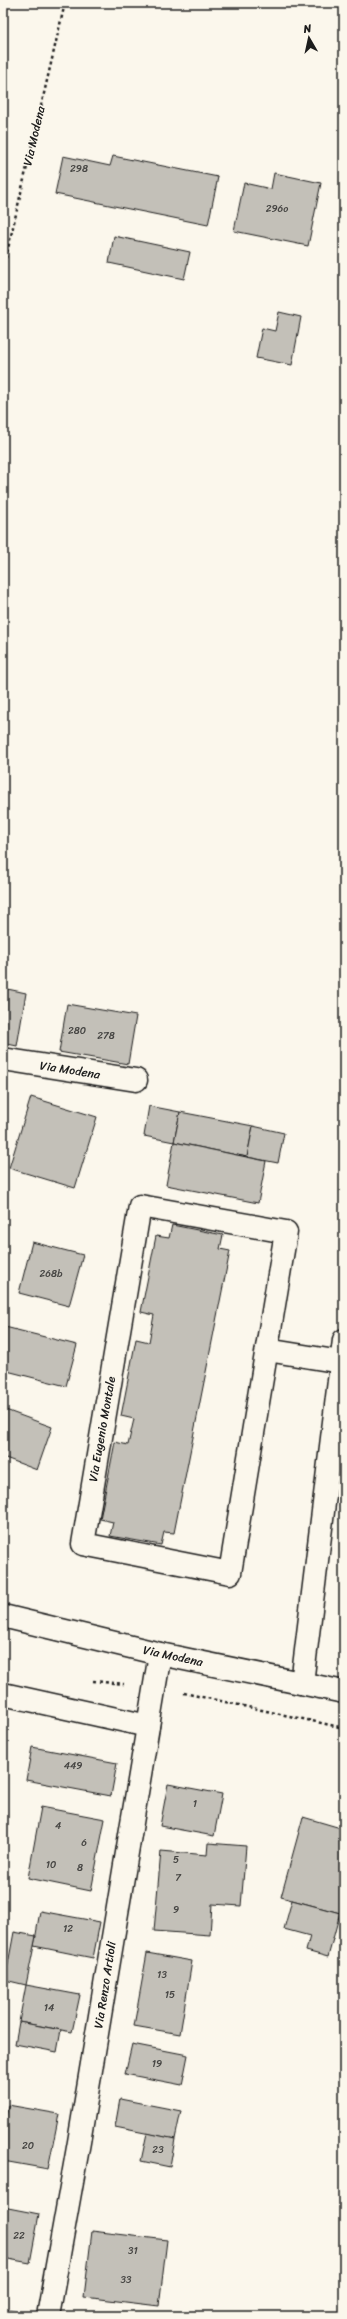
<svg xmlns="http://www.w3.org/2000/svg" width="347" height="2319" font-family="Sriracha,sans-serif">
	<rect width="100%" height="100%" fill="#fbf7ec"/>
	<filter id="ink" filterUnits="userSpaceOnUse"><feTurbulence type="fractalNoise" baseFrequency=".025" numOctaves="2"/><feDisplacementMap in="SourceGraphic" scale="8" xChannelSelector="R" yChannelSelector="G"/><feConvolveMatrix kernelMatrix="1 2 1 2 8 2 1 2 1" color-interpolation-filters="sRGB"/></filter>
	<g filter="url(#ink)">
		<g fill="#c3c0b8" stroke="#1c1c1c">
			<path d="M63,156L110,166L113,156L218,177L208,225L55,194Z"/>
			<path d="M274,173L321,183L308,246L234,231L244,183L271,189Z"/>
			<path d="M114,236L190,252L184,279L109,263Z"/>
			<path d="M279,312L301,317L292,365L256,358L262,328L275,331Z"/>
			<path d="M3,988L26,993L17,1046L3,1043Z"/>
			<path d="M67,1004L136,1016L128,1064L59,1052Z"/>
			<path d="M31,1097L97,1117L75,1188L9,1168Z"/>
			<path d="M149,1106L180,1112L174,1142L144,1136Z"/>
			<path d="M180,1112L253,1126L247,1157L174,1142Z"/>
			<path d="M253,1126L284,1133L278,1163L247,1157Z"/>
			<path d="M174,1142L266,1161L258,1203L166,1185Z"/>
			<path d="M172,1225L223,1235L220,1249L230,1251L174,1533L164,1532L161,1545L110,1536L113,1522L100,1519L115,1442L128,1445L134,1419L121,1416L136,1339L149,1342L154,1315L141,1312L156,1236L169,1238Z"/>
			<path d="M32,1242L83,1255L69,1306L19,1293Z"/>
			<path d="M5,1327L77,1345L66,1386L3,1370Z"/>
			<path d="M3,1409L52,1427L37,1470L3,1457Z"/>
			<path d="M32,1747L117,1763L111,1796L26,1780Z"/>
			<path d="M168,1784L222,1794L214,1836L160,1826Z"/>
			<path d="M41,1807L105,1819L91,1891L28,1878Z"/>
			<path d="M303,1817L344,1829V1900L340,1913L281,1897Z"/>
			<path d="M208,1843L246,1846L241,1906L212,1904L210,1935L154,1931L161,1851L207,1855Z"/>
			<path d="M292,1900L340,1913L328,1957L306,1951L310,1936L284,1929Z"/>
			<path d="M40,1911L100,1922L93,1958L34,1946Z"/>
			<path d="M14,1932L36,1936L26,1985L5,1980Z"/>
			<path d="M147,1953L192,1961L180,2034L134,2026Z"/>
			<path d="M26,1985L80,1995L72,2032L19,2022Z"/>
			<path d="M19,2022L61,2030L57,2052L15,2044Z"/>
			<path d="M132,2044L188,2055L182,2085L125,2074Z"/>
			<path d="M120,2099L181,2111L175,2139L115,2127Z"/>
			<path d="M8,2105L59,2114L48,2169L3,2161V2131Z"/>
			<path d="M147,2133L175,2139L170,2167L141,2161Z"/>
			<path d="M3,2207L39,2214L30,2263L3,2258Z"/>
			<path d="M92,2231L167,2240L159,2306L84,2297Z"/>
			<path d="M3,2309L24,2313V2316H3Z"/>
		</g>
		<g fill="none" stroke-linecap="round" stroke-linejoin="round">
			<defs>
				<g id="street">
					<path d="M3,1059L136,1080"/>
					<path d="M140,1206L286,1232L230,1573L83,1544Z"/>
					<path d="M267,1350L341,1362"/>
					<path d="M302,1683L344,1340"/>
					<path d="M3,1694L148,1726"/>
					<path d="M48,2316L79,2142L160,1654"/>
				</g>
				<path id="primary" d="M3,1616L160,1654L344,1692"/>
			</defs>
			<use href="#street" stroke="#1c1c1c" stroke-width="25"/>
			<use href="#primary" stroke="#1c1c1c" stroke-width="25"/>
			<g stroke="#1c1c1c" stroke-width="2.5" stroke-dasharray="3 3" stroke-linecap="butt">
				<path d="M3,270L65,3"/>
				<path d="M93,1681L124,1684"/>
				<path d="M184,1693L344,1728"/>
			</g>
			<use href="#street" stroke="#fbf7ec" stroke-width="22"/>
			<use href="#primary" stroke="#fbf7ec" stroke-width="22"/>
		</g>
	</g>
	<g text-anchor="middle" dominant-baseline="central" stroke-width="3" stroke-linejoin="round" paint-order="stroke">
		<g font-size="10" fill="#464543">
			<text x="79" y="169">298</text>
			<text x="277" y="209">296o</text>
			<text x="77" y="1031">280</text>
			<text x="106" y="1036">278</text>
			<text x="51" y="1274">268b</text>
			<text x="73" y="1766">449</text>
			<text x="195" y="1804">1</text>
			<text x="58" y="1826">4</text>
			<text x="84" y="1843">6</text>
			<text x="176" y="1860">5</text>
			<text x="51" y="1865">10</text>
			<text x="80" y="1868">8</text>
			<text x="178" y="1878">7</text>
			<text x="176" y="1910">9</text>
			<text x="68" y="1929">12</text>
			<text x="162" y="1975">13</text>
			<text x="170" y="1995">15</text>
			<text x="49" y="2008">14</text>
			<text x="157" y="2064">19</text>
			<text x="28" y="2146">20</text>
			<text x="158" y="2150">23</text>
			<text x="19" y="2236">22</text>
			<text x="133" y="2251">31</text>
			<text x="126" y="2280">33</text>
		</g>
		<g font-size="12" fill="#1c1c1c" stroke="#fbf7ec">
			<text transform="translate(34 136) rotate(-77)">Via Modena</text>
			<text transform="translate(70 1070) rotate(9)">Via Modena</text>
			<text transform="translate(102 1429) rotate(-80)">Via Eugenio Montale</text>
			<text transform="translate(173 1656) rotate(12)">Via Modena</text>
			<text transform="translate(105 1985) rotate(-81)">Via Renzo Artioli</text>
		</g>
	</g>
	<rect width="347" height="2319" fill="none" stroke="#fbf7ec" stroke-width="16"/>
	<rect x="8" y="8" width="331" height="2303" fill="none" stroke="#1c1c1c" stroke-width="1.5" filter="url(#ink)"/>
	<g transform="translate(309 38) rotate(351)" stroke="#fbf7ec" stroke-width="3" paint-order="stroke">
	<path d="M0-3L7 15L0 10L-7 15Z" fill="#1c1c1c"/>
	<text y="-6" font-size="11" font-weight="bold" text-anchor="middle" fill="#1c1c1c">N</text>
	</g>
</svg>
